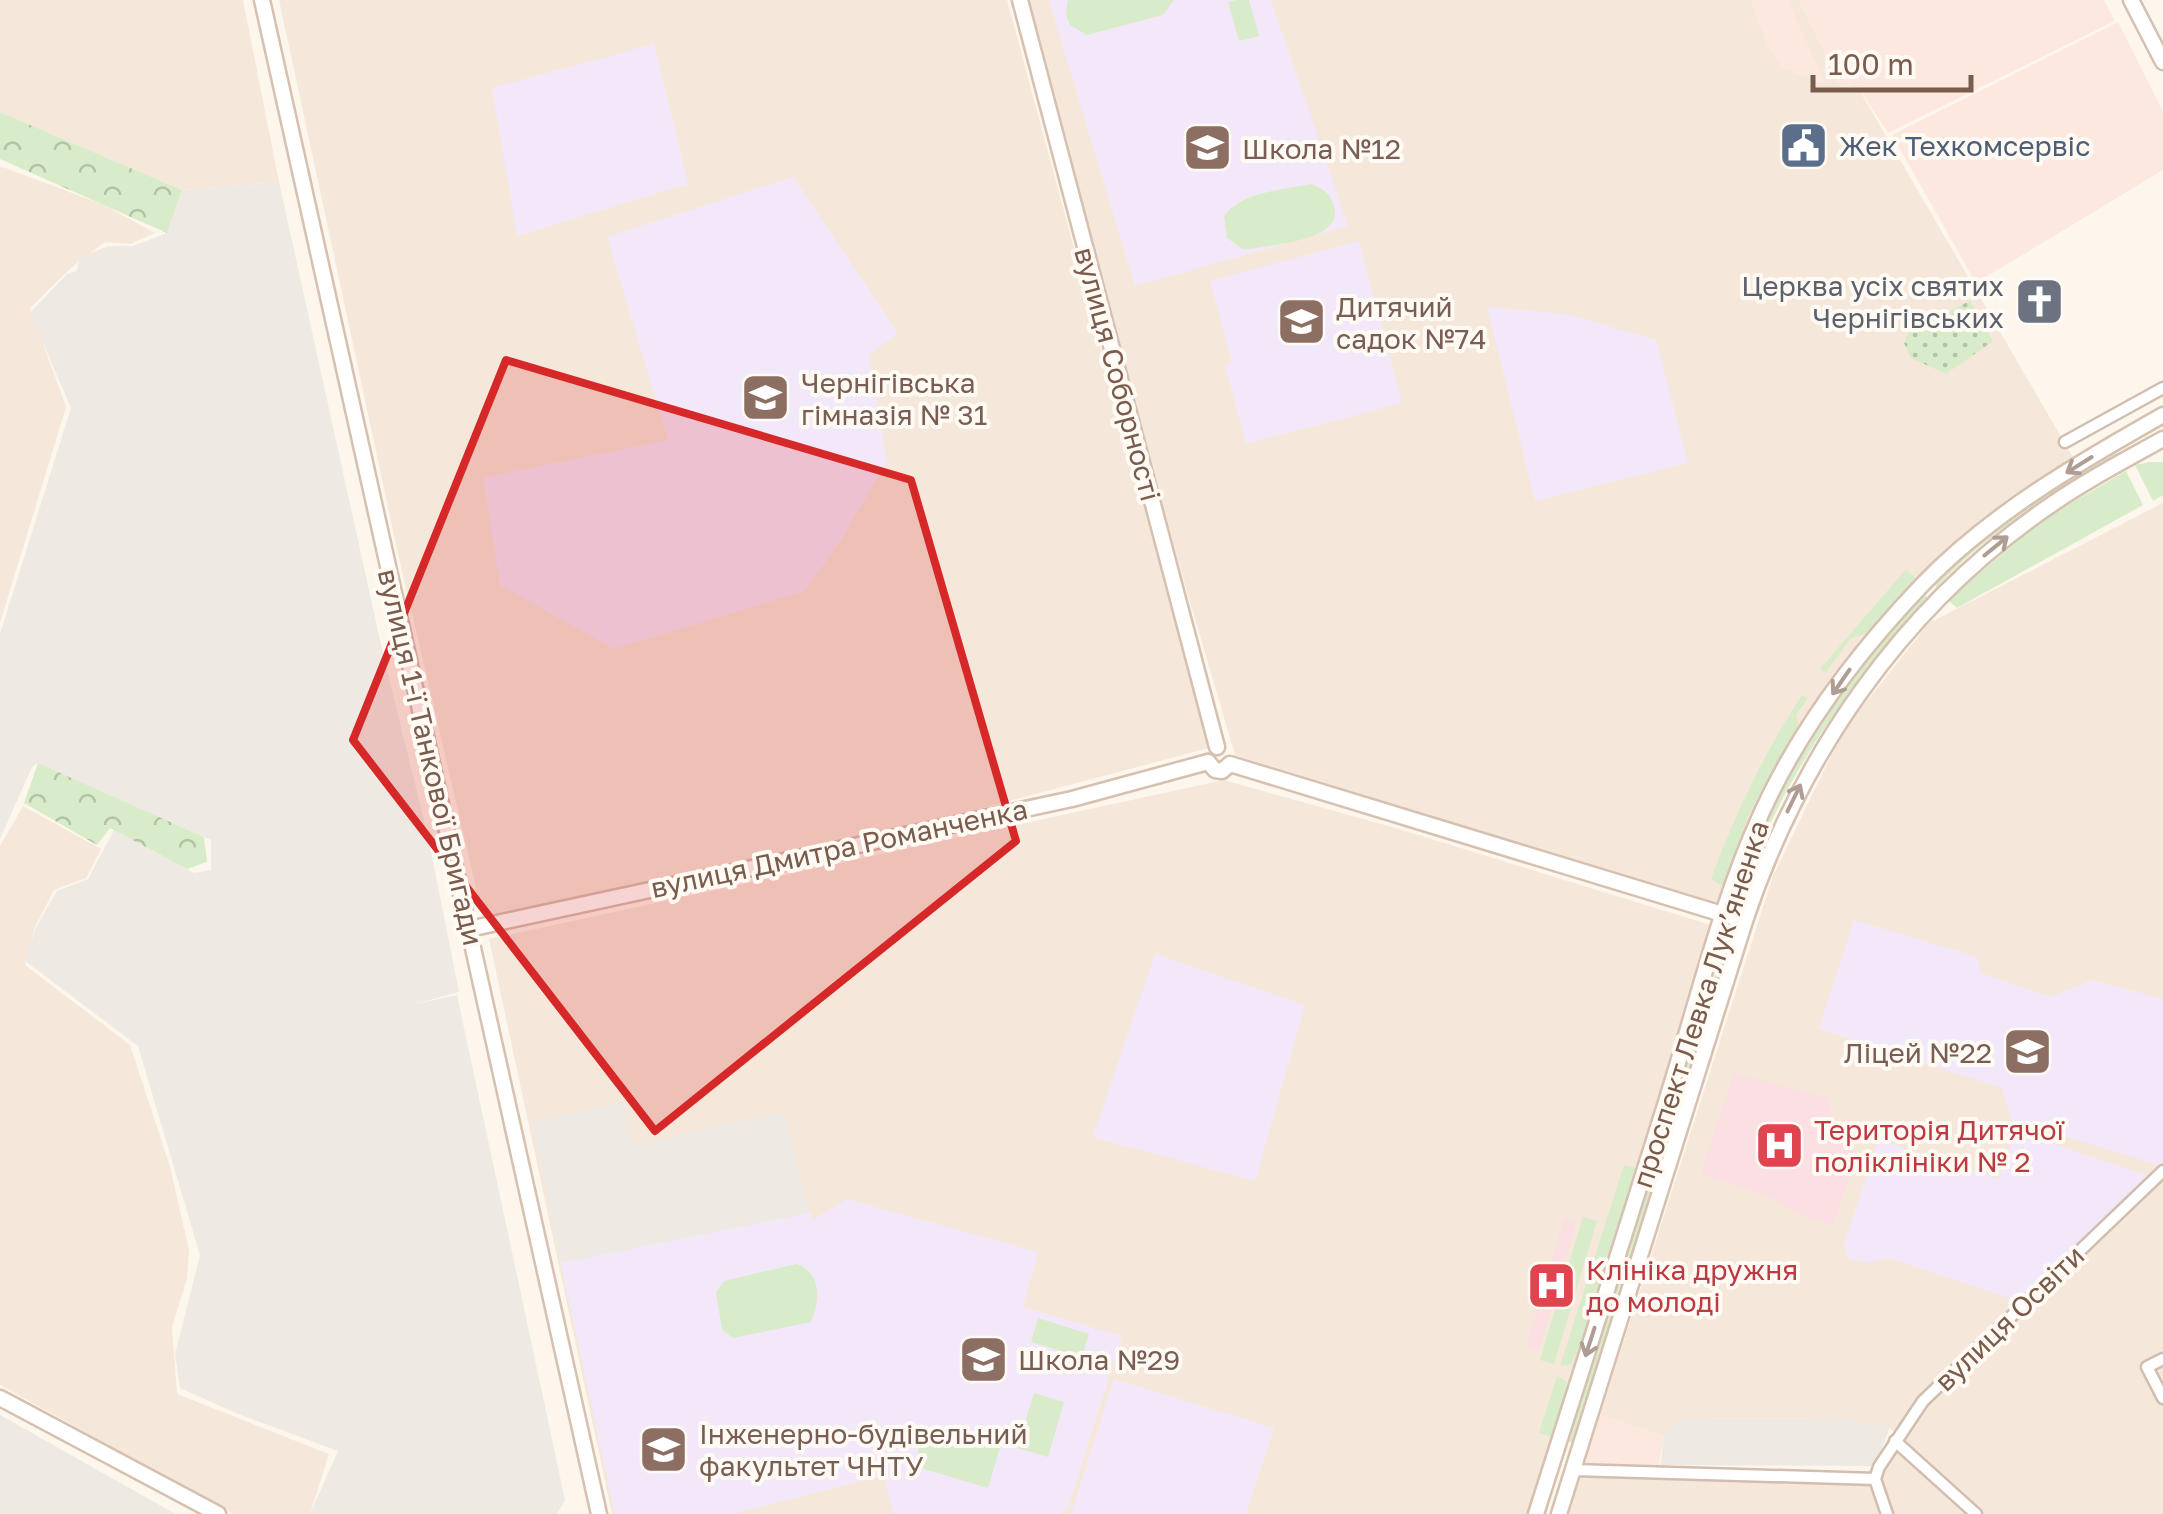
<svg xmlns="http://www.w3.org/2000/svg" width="2163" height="1514" font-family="'Golos Text',sans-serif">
	<defs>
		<pattern id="forest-crowns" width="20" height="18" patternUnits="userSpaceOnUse" patternTransform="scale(2.5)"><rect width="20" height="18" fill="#d8ecc9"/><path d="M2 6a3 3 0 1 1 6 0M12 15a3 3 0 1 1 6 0" fill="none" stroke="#b4c2a5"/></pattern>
		<pattern id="park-dots" width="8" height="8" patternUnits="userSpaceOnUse" patternTransform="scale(2.5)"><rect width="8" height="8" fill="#d8ecc9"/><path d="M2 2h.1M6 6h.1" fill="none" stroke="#b4c2a5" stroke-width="1.8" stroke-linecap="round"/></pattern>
	</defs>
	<rect width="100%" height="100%" fill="#fdf6ec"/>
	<g fill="#f5e8da">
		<path d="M0,0H243L279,182L182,190L0,112Z"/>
		<path d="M279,0H1007L1209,748L941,819L483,918L399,558Z"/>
		<path d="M1028,0H1807L2074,459L1972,527L1854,658L1771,786L1719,905L1235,755L1176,554Z"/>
		<path d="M0,166L104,205L155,233L130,244L105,242L73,266L30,308L66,407L0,623Z"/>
		<path d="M2163,503V1514H1983L1889,1427L1841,1418L1677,1419L1664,1436L1600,1415L1773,876L1843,731L1929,623Z"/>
		<path d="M1224,780L1399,829L1711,925L1532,1514H612L489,939Z"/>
		<path d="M23,806L101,849L86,878L54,890L35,927L25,965L130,1045L170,1167L189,1250L187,1279L172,1327L177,1394L329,1454L310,1514H233L0,1385V846Z"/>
		<path d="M1896,1448L1964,1514H1567L1582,1471L1871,1472Z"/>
	</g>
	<g fill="#fde8e0">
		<path d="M1751,0H1788L1825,84L1782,68L1768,47Z"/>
		<path d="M1798,0H2104L2115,21L1888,133L1856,84L1843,91Z"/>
		<path d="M2118,22L2163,112V170L1976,283L1892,135Z"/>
		<path d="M1600,1415L1664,1436L1658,1470L1582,1471Z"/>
	</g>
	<g fill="#efe9e4">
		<path d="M279,182L384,658L429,841L459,992L415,1004L457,995L565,1500L557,1514H310L338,1451L236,1413L180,1388L175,1354L200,1255L138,1046L25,961L36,927L57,891L88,879L114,830L194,873L211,870V840L38,763L32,767L0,839V634L71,408L30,313L67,274L77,271L79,258L108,246H133L167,233L182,190Z"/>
		<path d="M625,1100L634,1144L784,1112L810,1213L561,1263L532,1123Z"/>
		<path d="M0,1415L156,1503L175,1514H0Z"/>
		<path d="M1841,1418L1890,1427L1875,1466L1668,1465V1469H1660L1664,1436L1676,1419Z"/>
	</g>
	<g fill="#f3e8fa">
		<path d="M1049,0H1271L1348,226L1135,286Z"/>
		<path d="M654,44L688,184L517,236L492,88Z"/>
		<path d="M793,177L898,333L869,355L887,462L841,540L805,591L614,649L500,585L483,478L668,440L607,237Z"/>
		<path d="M1359,241L1402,403L1246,444L1225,366L1232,362L1210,281Z"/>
		<path d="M1487,307L1567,314L1656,340L1688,463L1535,501Z"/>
		<path d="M1854,920L1977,957L1981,973L2051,997L2092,980L2163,999V1162L2159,1165L2012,1120L2002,1088L1819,1029Z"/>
		<path d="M1155,954L1305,1005L1255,1181L1093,1137Z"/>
		<path d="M2014,1131L2149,1176L2019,1301L1889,1258L1866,1263L1848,1258L1844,1245L1878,1140L1999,1179Z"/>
		<path d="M847,1199L1038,1252L1023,1307L1122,1336L1067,1511L1063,1510L1061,1514H894L883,1475L733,1514H615L561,1263L810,1213L813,1220Z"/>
		<path d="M1114,1379L1274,1428L1246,1514H1071Z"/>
	</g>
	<g fill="#fbdfe3">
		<path d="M1734,1073L1828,1098L1833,1136L1850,1142L1848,1149L1857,1153L1833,1225L1799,1214L1776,1200L1701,1173Z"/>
		<path d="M1564,1219L1576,1222L1539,1351L1526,1347Z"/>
	</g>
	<g fill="#d8ecc9">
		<path d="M1068,0H1174L1163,15L1087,35L1070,25L1066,14Z"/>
		<path d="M1237,0H1249L1259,36L1239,41L1228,2Z"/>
		<path d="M1312,184C1323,189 1331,194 1334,206C1344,241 1273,244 1250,249H1243L1227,238L1224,216C1243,191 1283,190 1312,184Z"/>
		<path d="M2115,450L2117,455C2054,493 1987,532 1937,587L1933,584L2015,514Z"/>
		<path d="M2150,462H2163V495L2153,501L2135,465Z"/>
		<path d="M2126,471L2143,505L1957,608L1948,600L2039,522Z"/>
		<path d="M1906,569L1915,578L1866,634L1851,638L1826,672L1820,669Z"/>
		<path d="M1924,594L1928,598C1867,664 1812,737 1773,818C1761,841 1754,866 1746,890L1742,889C1749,867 1755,844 1764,823C1800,738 1862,661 1924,594Z"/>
		<path d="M1802,695L1808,698L1796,715L1799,726L1748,816L1723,886L1711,879C1735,814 1764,753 1802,695Z"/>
		<path d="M1722,950L1726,952L1725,958L1660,1166L1655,1164Z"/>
		<path d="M1624,1165L1636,1168L1578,1352L1570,1365L1560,1366Z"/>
		<path d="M1653,1174L1657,1175L1573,1443L1568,1441Z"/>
		<path d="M1583,1217L1597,1221L1554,1364L1540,1360Z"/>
		<path d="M796,1264C822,1272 820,1301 811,1322L733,1338L722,1330L716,1292L724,1281Z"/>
		<path d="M1038,1318L1089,1334L1082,1357L1031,1342Z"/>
		<path d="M1557,1376L1566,1381L1567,1390L1552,1437L1539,1433Z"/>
		<path d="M1034,1393L1064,1402L1048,1457L1017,1448Z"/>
		<path d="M925,1426L1000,1448L988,1488L914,1466Z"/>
	</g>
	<g fill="url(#forest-crowns)">
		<path d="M0,112L182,190L167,233L0,159Z"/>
		<path d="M38,763L204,837L207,862L187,869L110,828L97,845L24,803Z"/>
	</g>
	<path fill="url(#park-dots)" d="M1970,301L1993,341L1946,374L1911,358L1904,343L1909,331Z"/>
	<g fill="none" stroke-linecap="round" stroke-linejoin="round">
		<defs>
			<g id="street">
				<path d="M2065,442L2163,388"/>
				<path d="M2163,1359L2147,1367L2163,1398"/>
				<path d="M1895,1441L1976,1514"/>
				<path d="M1573,1470L1875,1479L1887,1514"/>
				<path d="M1875,1479L1879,1467L1923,1401L2163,1171"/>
			</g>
			<g id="secondary">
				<path d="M262,0L599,1514"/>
				<path d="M1020,0L1217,747"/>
				<path d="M2131,0L2163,62"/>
				<path d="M1208,762L1215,770L1222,771L1230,764L1732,917"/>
				<path d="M469,929L1072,799L1208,762"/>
				<path d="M0,1398L218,1514"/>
				<path d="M1536,1514C1580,1377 1623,1239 1666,1102C1696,1007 1720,904 1761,814C1799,730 1859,651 1922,585C1990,514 2078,463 2163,415"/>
				<path d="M1559,1514L1745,921C1800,756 1901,609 2045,509C2082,483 2123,461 2163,439"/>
			</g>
		</defs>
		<use href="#street" stroke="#d1beb0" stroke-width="15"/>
		<use href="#secondary" stroke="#d6c0b0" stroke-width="19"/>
		<use href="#street" stroke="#fff" stroke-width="10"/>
		<use href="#secondary" stroke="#fff" stroke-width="14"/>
	</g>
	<defs><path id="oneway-shaft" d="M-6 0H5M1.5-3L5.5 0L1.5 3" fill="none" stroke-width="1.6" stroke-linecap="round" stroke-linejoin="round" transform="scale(2.5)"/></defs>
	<g stroke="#af9d94">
		<use href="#oneway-shaft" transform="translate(2079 465) rotate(148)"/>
		<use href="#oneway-shaft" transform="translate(1996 546) rotate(-39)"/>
		<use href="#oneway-shaft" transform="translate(1841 682) rotate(125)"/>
		<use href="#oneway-shaft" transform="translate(1794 798) rotate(-64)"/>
		<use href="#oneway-shaft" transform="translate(1590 1342) rotate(108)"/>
	</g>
	<path fill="#d62828" fill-opacity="0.2" stroke="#d62828" stroke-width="8" stroke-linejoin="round" d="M506,360L911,480L1016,841L655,1131L353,740Z"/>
	<defs>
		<symbol id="civic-square" viewBox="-11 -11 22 22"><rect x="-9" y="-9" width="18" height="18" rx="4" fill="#5c6f8a" stroke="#fffaf3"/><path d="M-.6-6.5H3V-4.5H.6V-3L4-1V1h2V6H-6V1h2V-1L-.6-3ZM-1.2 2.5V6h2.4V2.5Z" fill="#fff"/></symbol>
		<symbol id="school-square" viewBox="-11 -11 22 22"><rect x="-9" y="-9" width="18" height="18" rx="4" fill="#8d6e63" stroke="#fffaf3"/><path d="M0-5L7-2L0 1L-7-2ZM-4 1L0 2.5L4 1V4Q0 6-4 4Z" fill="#fff"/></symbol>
		<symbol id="church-square" viewBox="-11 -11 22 22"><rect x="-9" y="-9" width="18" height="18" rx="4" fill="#6b7280" stroke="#fffaf3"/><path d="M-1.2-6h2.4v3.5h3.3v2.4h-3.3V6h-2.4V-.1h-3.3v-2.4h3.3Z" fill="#fff"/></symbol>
		<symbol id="hospital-square" viewBox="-11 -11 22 22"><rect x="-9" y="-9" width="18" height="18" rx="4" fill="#e0444e" stroke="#fffaf3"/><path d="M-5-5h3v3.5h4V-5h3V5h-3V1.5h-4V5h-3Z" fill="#fff"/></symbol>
		<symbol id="university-square" viewBox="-11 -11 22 22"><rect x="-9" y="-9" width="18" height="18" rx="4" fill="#8d6e63" stroke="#fffaf3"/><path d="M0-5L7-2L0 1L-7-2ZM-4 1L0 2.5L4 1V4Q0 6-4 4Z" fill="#fff"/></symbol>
	</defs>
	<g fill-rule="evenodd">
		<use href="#civic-square" x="1776" y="118" width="55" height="55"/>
		<use href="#school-square" x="1180" y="120" width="55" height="55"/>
		<use href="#church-square" x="2012" y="274" width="55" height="55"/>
		<use href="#school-square" x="1274" y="294" width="55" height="55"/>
		<use href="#school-square" x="738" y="370" width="55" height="55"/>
		<use href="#school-square" x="2000" y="1024" width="55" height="55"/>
		<use href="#hospital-square" x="1752" y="1118" width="55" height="55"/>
		<use href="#hospital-square" x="1524" y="1258" width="55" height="55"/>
		<use href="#school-square" x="956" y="1332" width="55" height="55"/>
		<use href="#university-square" x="636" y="1422" width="55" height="55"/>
	</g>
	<g text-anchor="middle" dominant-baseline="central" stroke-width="8" stroke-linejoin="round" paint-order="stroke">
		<g font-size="28" fill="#4e5e75" stroke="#fffaf3" text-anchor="start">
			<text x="1839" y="145">Жек Техкомсервіс</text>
		</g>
		<g font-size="28" fill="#785e54" stroke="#fffaf3" text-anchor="start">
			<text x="1242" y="148">Школа №12</text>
			<text x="1336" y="306">Дитячий<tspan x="1336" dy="32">садок №74</tspan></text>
			<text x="801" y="382">Чернігівська<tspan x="801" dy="32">гімназія № 31</tspan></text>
			<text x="1992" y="1052" text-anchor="end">Ліцей №22</text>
			<text x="1018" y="1359">Школа №29</text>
			<text x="699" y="1433">Інженерно-будівельний<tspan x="699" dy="32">факультет ЧНТУ</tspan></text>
		</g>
		<g font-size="28" fill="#5b616d" stroke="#fffaf3" text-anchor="end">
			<text x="2004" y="285">Церква усіх святих<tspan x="2004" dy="32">Чернігівських</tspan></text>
		</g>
		<g font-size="28" fill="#7a5c4d" stroke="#fffaf3">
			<text transform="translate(1118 374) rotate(75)">вулиця Соборності</text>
			<text transform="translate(431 757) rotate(77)">вулиця 1-ї Танкової Бригади</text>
			<text transform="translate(839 848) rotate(-12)">вулиця Дмитра Романченка</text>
			<text transform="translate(1700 1004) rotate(-72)">проспект Левка Лукʼяненка</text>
			<text transform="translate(2009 1318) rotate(-44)">вулиця Освіти</text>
		</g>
		<g font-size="28" fill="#be3a42" stroke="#fffaf3" text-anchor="start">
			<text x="1814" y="1129">Територія Дитячої<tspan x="1814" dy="32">поліклініки № 2</tspan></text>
			<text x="1586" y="1269">Клініка дружня<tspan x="1586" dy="32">до молоді</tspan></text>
		</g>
	</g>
	<path d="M1813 75v15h158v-15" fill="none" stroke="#7a5c4d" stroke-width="5"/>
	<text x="1828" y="75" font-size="30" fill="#7a5c4d" stroke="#fffaf3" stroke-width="8" paint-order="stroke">100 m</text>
</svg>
